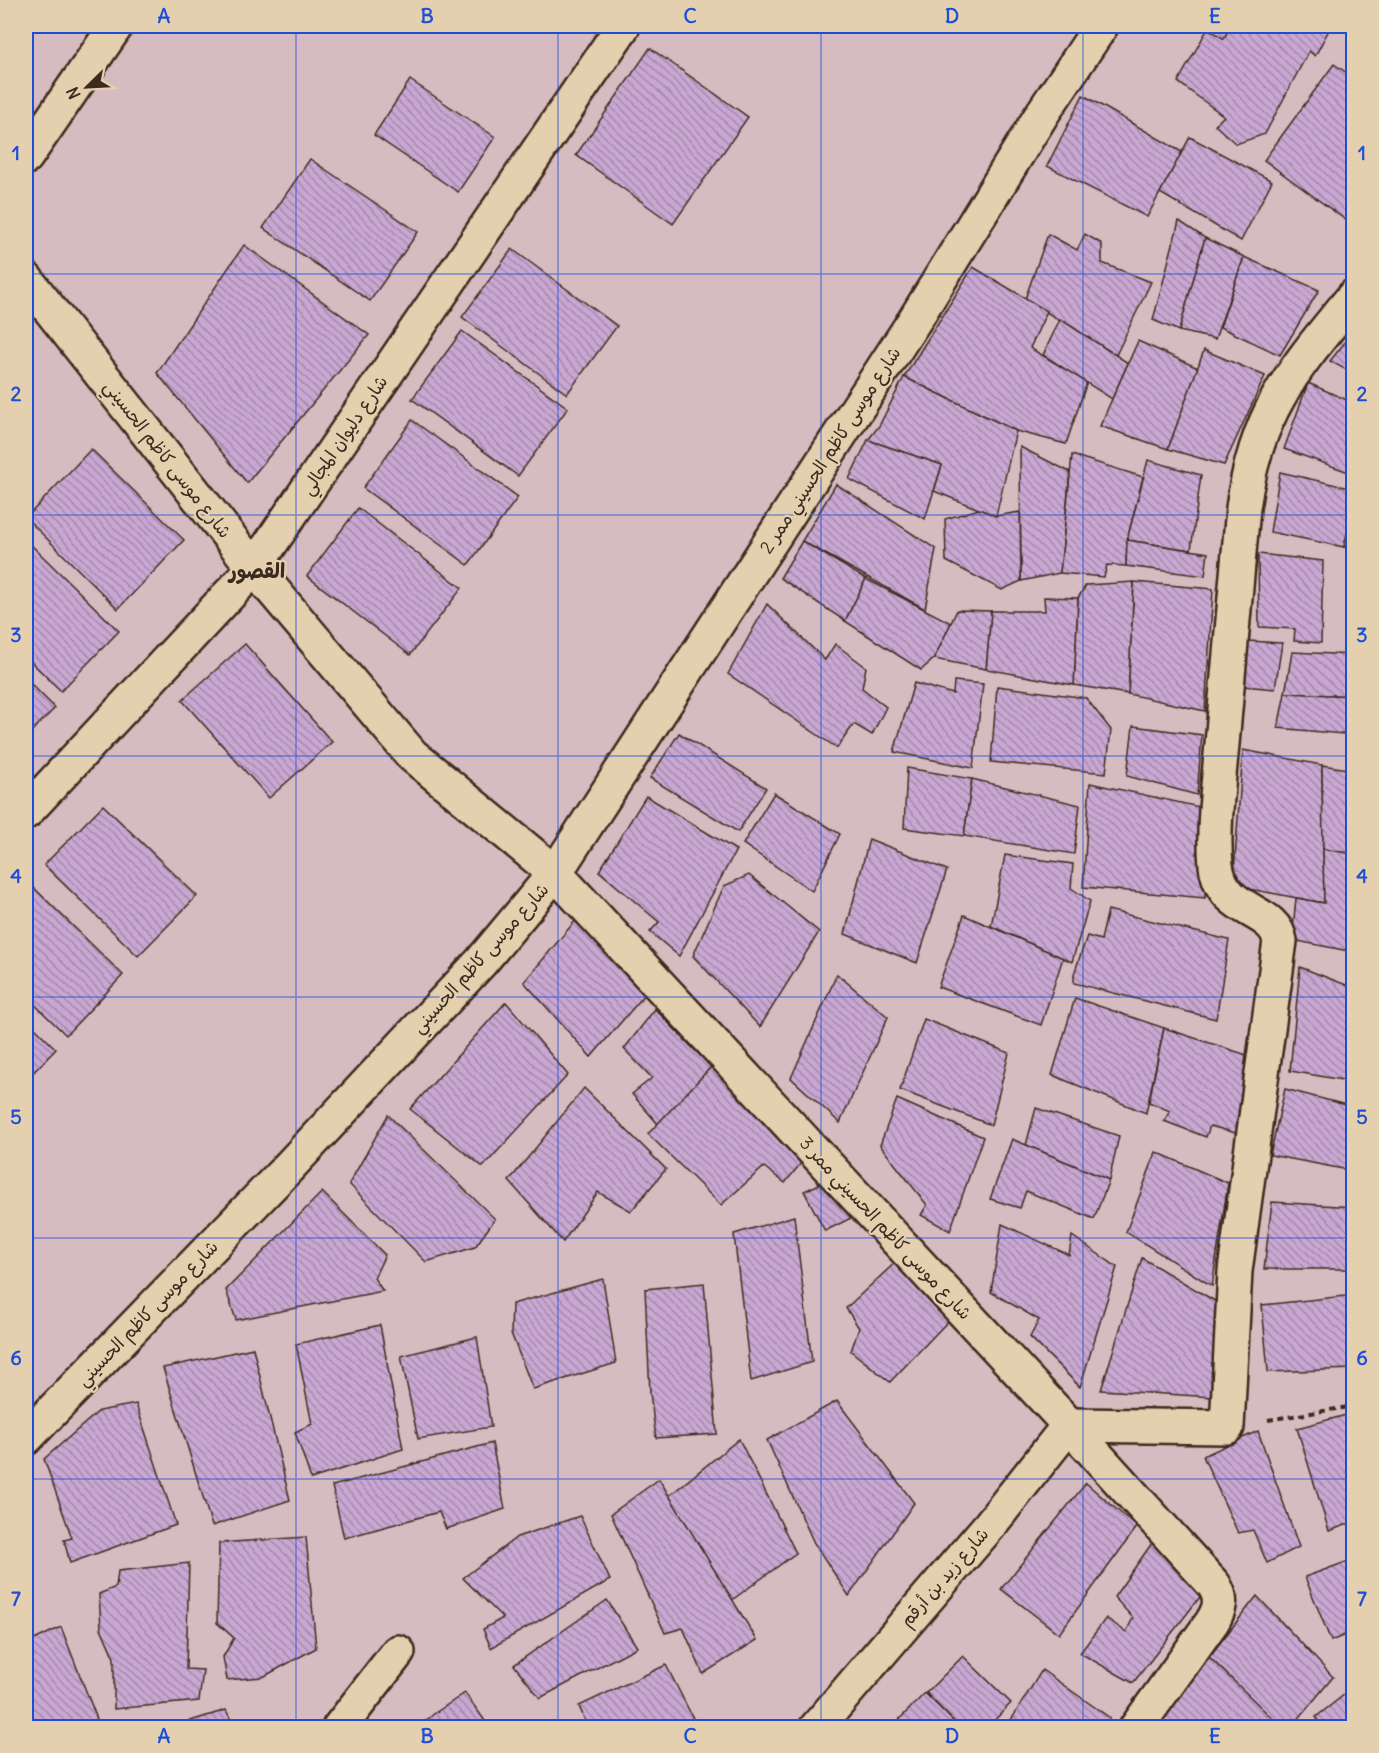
<svg xmlns="http://www.w3.org/2000/svg" width="1379" height="1753" font-family="Delius,'Playpen Sans Arabic',sans-serif">
	<defs>
		<pattern id="building-back-hatch" width="6" height="6" patternUnits="userSpaceOnUse" patternTransform="scale(1.5)"><rect width="6" height="6" fill="#c9a7d2"/><path d="M-1 5l2 2M0 0l6 6M5-1l2 2" fill="none" stroke="#a488aa"/></pattern>
	</defs>
	<rect width="100%" height="100%" fill="#dcc4b9"/>
	<filter id="ink" filterUnits="userSpaceOnUse"><feTurbulence type="fractalNoise" baseFrequency=".0167" numOctaves="2"/><feDisplacementMap in="SourceGraphic" scale="12" xChannelSelector="R" yChannelSelector="G"/><feConvolveMatrix kernelMatrix="1 2 1 2 8 2 1 2 1" color-interpolation-filters="sRGB"/></filter>
	<g filter="url(#ink)">
		<rect fill="#d6bbc0" x="26" y="26" width="1327" height="1701"/>
		<g fill="url(#building-back-hatch)" stroke="#3b2a1e" stroke-width="1.5">
			<path d="M1204,26H1230L1224,39Z"/>
			<path d="M1230,26H1331L1315,56L1309,51L1265,134L1236,144L1215,125L1224,116L1178,82L1208,28L1224,39Z"/>
			<path d="M650,48L748,117L673,224L576,155Z"/>
			<path d="M1334,64L1354,78V226L1264,160Z"/>
			<path d="M410,80L495,137L458,192L374,135Z"/>
			<path d="M1083,95L1182,152L1147,217L1047,166Z"/>
			<path d="M1190,137L1272,181L1241,241L1160,193Z"/>
			<path d="M310,159L418,232L370,301L263,228Z"/>
			<path d="M1179,221L1205,238L1179,331L1153,320Z"/>
			<path d="M1048,234L1077,250L1085,234L1102,244V263L1151,282L1116,355L1025,299Z"/>
			<path d="M1205,238L1244,257L1215,339L1179,331Z"/>
			<path d="M244,245L369,335L247,483L157,373Z"/>
			<path d="M512,249L617,326L567,394L462,317Z"/>
			<path d="M1244,257L1319,290L1280,355L1220,327Z"/>
			<path d="M973,267L1047,311L1030,348L1087,382L1066,444L1016,431L904,377Z"/>
			<path d="M1060,319L1128,363L1112,399L1043,355Z"/>
			<path d="M462,331L568,408L518,476L412,399Z"/>
			<path d="M1354,331V374L1330,361Z"/>
			<path d="M1138,341L1198,368L1168,449L1100,426Z"/>
			<path d="M1204,350L1265,376L1224,465L1168,449Z"/>
			<path d="M904,377L1016,431L996,516L934,491L942,465L868,440L879,426Z"/>
			<path d="M1308,383L1354,403V474L1284,449Z"/>
			<path d="M412,420L518,497L468,565L363,488Z"/>
			<path d="M868,440L942,465L925,519L849,479Z"/>
			<path d="M1020,447L1070,472L1060,573L1021,581Z"/>
			<path d="M91,449L184,540L118,609L26,518Z"/>
			<path d="M1072,455L1143,477L1127,540L1126,566L1107,565L1104,577L1060,573Z"/>
			<path d="M1148,460L1201,475L1191,550L1127,540Z"/>
			<path d="M1280,472L1354,489V506L1344,547L1270,532Z"/>
			<path d="M836,484L936,549L925,609L802,541Z"/>
			<path d="M358,508L462,588L410,655L307,576Z"/>
			<path d="M979,509L996,516L1020,512L1021,581L1002,590L946,561L945,519Z"/>
			<path d="M1352,513L1354,514V550L1344,547Z"/>
			<path d="M26,540L119,631L61,691L26,657Z"/>
			<path d="M1127,540L1208,553L1205,576L1126,566Z"/>
			<path d="M802,541L866,579L845,621L780,578Z"/>
			<path d="M1258,554L1323,561L1321,643L1294,641L1295,629L1259,627Z"/>
			<path d="M866,579L951,623L934,659L921,670L845,621Z"/>
			<path d="M1134,582L1213,589L1205,711L1128,694Z"/>
			<path d="M1134,582L1128,694L1074,685L1078,598L1086,585Z"/>
			<path d="M1044,597L1078,598L1074,685L986,669L991,611H1045Z"/>
			<path d="M767,604L825,660L835,644L866,667L862,688L886,707L872,735L854,724L837,748L728,674Z"/>
			<path d="M957,610L991,611L986,669L934,659Z"/>
			<path d="M1248,641L1282,643L1275,689L1243,686Z"/>
			<path d="M245,644L332,742L269,798L182,700Z"/>
			<path d="M1292,652L1354,655V696L1285,693Z"/>
			<path d="M26,679L55,708L26,737Z"/>
			<path d="M954,681L983,684L973,768L894,752L914,683L953,694Z"/>
			<path d="M997,686L1086,698L1111,730L1106,773L991,762Z"/>
			<path d="M1285,693L1354,696V735L1278,728Z"/>
			<path d="M1133,726L1202,735L1197,795L1127,776Z"/>
			<path d="M679,733L766,788L738,832L650,778Z"/>
			<path d="M1243,750L1322,765L1324,903L1233,886Z"/>
			<path d="M1322,765L1354,770V854L1323,849Z"/>
			<path d="M907,768L972,779L964,836L904,828Z"/>
			<path d="M972,779L1080,805L1074,854L964,836Z"/>
			<path d="M1090,783L1204,808L1205,898L1083,887Z"/>
			<path d="M774,793L840,834L812,891L743,844Z"/>
			<path d="M646,796L736,850L679,956L650,932L659,922L599,871Z"/>
			<path d="M103,805L197,896L138,956L44,865Z"/>
			<path d="M869,839L947,870L917,963L845,934Z"/>
			<path d="M1323,849L1354,854V952L1292,940L1296,898L1324,903Z"/>
			<path d="M1005,855L1073,864L1071,888L1090,901L1072,962L991,926Z"/>
			<path d="M749,875L819,932L760,1027L693,956L724,886Z"/>
			<path d="M29,883L123,975L66,1035L26,996V887Z"/>
			<path d="M1108,910L1229,940L1216,1019L1074,983V974L1087,936L1101,940Z"/>
			<path d="M964,915L1063,958L1041,1025L938,987Z"/>
			<path d="M575,921L647,992L591,1057L524,982Z"/>
			<path d="M1300,967L1354,988V1082L1290,1071Z"/>
			<path d="M837,974L888,1017L840,1123L791,1078Z"/>
			<path d="M1075,998L1164,1028L1146,1113L1052,1075Z"/>
			<path d="M506,1002L568,1075L483,1167L410,1109Z"/>
			<path d="M655,1009L711,1067L659,1125L632,1094L652,1078L624,1049Z"/>
			<path d="M26,1019L56,1049L26,1080Z"/>
			<path d="M924,1019L1009,1053L991,1125L900,1090Z"/>
			<path d="M1164,1028L1256,1058L1247,1136L1210,1126L1206,1137L1164,1121L1170,1111L1149,1102Z"/>
			<path d="M711,1067L810,1152L785,1183L764,1167L721,1205L648,1134Z"/>
			<path d="M584,1088L666,1169L631,1211L598,1192L563,1242L509,1181Z"/>
			<path d="M1285,1089L1354,1107V1171L1270,1155Z"/>
			<path d="M897,1099L983,1137L950,1231L921,1215L927,1205L880,1145Z"/>
			<path d="M1036,1108L1119,1136L1109,1180L1026,1145Z"/>
			<path d="M388,1115L495,1219L475,1247L426,1262L349,1184Z"/>
			<path d="M1012,1139L1109,1180L1094,1219L1026,1191L1020,1208L990,1199Z"/>
			<path d="M1156,1152L1228,1183L1212,1286L1126,1232Z"/>
			<path d="M824,1182L851,1218L825,1231L804,1191Z"/>
			<path d="M322,1192L385,1255L374,1278L383,1291L236,1320L226,1290Z"/>
			<path d="M1272,1202L1354,1207V1269H1264Z"/>
			<path d="M794,1216L812,1362L751,1381L734,1234Z"/>
			<path d="M1002,1224L1069,1255L1072,1236L1117,1267L1080,1387L1030,1337L1039,1320L991,1292Z"/>
			<path d="M1142,1258L1225,1307L1213,1397L1101,1390Z"/>
			<path d="M898,1260L951,1318L890,1382L851,1351L859,1328L846,1308Z"/>
			<path d="M603,1279L616,1363L533,1389L511,1333L512,1304Z"/>
			<path d="M704,1283L717,1434L656,1438L650,1393L645,1289Z"/>
			<path d="M1354,1295V1369L1268,1372L1262,1305Z"/>
			<path d="M380,1325L403,1449L311,1479L295,1432L312,1424L296,1344Z"/>
			<path d="M477,1337L491,1427L418,1439L401,1356Z"/>
			<path d="M253,1348L290,1500L212,1526L163,1368Z"/>
			<path d="M837,1401L914,1503L849,1596L814,1543L767,1440Z"/>
			<path d="M136,1404L176,1525L70,1563L64,1540L72,1538L44,1459L99,1411Z"/>
			<path d="M1354,1413V1522L1329,1531L1297,1428Z"/>
			<path d="M1258,1431L1299,1547L1267,1563L1253,1530L1238,1533L1203,1456Z"/>
			<path d="M739,1439L796,1553L732,1600L669,1496Z"/>
			<path d="M492,1443L505,1509L446,1529L439,1512L344,1538L332,1486Z"/>
			<path d="M659,1479L757,1640L703,1674L683,1628L665,1633L611,1514Z"/>
			<path d="M1086,1483L1137,1527L1059,1634L1001,1589Z"/>
			<path d="M580,1516L610,1580L491,1648L483,1629L503,1618L463,1578L517,1537Z"/>
			<path d="M1157,1536L1207,1588L1133,1683L1080,1653L1106,1618L1126,1632L1133,1618L1114,1597Z"/>
			<path d="M306,1537L316,1648L263,1677L227,1680L223,1657L234,1638L217,1623L219,1543Z"/>
			<path d="M1354,1559V1631L1331,1641L1305,1577Z"/>
			<path d="M189,1563L186,1669L203,1670L199,1701L114,1709V1658L101,1628L99,1594L116,1587L118,1571Z"/>
			<path d="M1257,1596L1333,1677L1291,1728H1281L1209,1657Z"/>
			<path d="M607,1600L637,1647L540,1698L514,1665Z"/>
			<path d="M61,1627L97,1719L73,1728H28L26,1720V1644Z"/>
			<path d="M963,1656L1011,1703L987,1728H960L926,1693Z"/>
			<path d="M1209,1657L1273,1719L1266,1728H1166L1159,1719Z"/>
			<path d="M666,1665L698,1728H588L579,1706Z"/>
			<path d="M1042,1670L1110,1718L1104,1728H1006Z"/>
			<path d="M1354,1687V1728H1322L1316,1717Z"/>
			<path d="M465,1693L490,1728H417L435,1713Z"/>
			<path d="M925,1693L959,1727V1728H891Z"/>
			<path d="M226,1710L235,1728H168Z"/>
		</g>
		<g fill="none" stroke-linecap="round" stroke-linejoin="round">
			<defs>
				<g id="minor">
					<path d="M26,157L116,26"/>
					<path d="M26,279L254,568L412,755L555,873L1069,1425L1214,1585C1223,1599 1220,1609 1212,1622L1136,1728"/>
					<path d="M26,812L254,568L623,26"/>
					<path d="M26,1438L286,1170L481,962L555,873L916,318L1042,114L1101,26"/>
					<path d="M339,1728L398,1652"/>
					<path d="M816,1728L989,1526L1069,1425L1227,1427L1235,1271L1280,941C1275,907 1222,915 1216,865C1212,823 1220,774 1223,732C1230,657 1236,583 1243,508C1256,411 1294,369 1354,296"/>
				</g>
			</defs>
			<use href="#minor" stroke="#3b2a1e" stroke-width="38"/>
			<path stroke="#3b2a1e" stroke-width="4" stroke-dasharray="6 4.5" stroke-linecap="butt" d="M1268,1420L1354,1406"/>
			<use href="#minor" stroke="#e4d0ae" stroke-width="33"/>
		</g>
	</g>
	<path fill="none" stroke="#1d4ed8" stroke-width="1.5" stroke-opacity="0.55" d="M296,26V1728M558,26V1728M821,26V1728M1083,26V1728M26,274H1354M26,515H1354M26,756H1354M26,997H1354M26,1238H1354M26,1479H1354"/>
	<g text-anchor="middle" dominant-baseline="central" stroke-width="4.5" stroke-linejoin="round" paint-order="stroke">
		<g font-size="18" fill="#3b2a1e" stroke="#e4d0ae">
			<text transform="translate(344 435) rotate(-56)">شارع دليوان المجالي</text>
			<text transform="translate(830 450) rotate(-57)">شارع موسى كاظم الحسيني ممر 2</text>
			<text transform="translate(168 459) rotate(52)">شارع موسى كاظم الحسيني</text>
			<text transform="translate(480 958) rotate(-48)">شارع موسى كاظم الحسيني</text>
			<text transform="translate(886 1228) rotate(47)">شارع موسى كاظم الحسيني ممر 3</text>
			<text transform="translate(147 1313) rotate(-46)">شارع موسى كاظم الحسيني</text>
			<text transform="translate(944 1577) rotate(-49)">شارع زيد بن أرقم</text>
		</g>
		<g font-size="20" font-weight="bold" fill="#3b2a1e" stroke="#e4d0ae">
			<text x="257" y="570">القصور</text>
		</g>
	</g>
	<rect width="1379" height="1753" fill="none" stroke="#e4d0ae" stroke-width="66"/>
	<g transform="translate(87 87) rotate(246)" stroke="#e4d0ae" stroke-width="4.5" paint-order="stroke">
	<path d="M0-4.5L10 22L0 15L-10 22Z" fill="#3b2a1e"/>
	<text y="-9" font-size="16" font-weight="bold" text-anchor="middle" fill="#3b2a1e">N</text>
	</g>
	<rect x="33" y="33" width="1313" height="1687" fill="none" stroke="#1d4ed8" stroke-width="2"/>
	<g font-size="20" text-anchor="middle" font-weight="bold" fill="#1d4ed8">
		<text x="164" y="23">A</text>
		<text x="427" y="23">B</text>
		<text x="690" y="23">C</text>
		<text x="952" y="23">D</text>
		<text x="1215" y="23">E</text>
		<text x="16" y="160">1</text>
		<text x="1362" y="160">1</text>
		<text x="16" y="401">2</text>
		<text x="1362" y="401">2</text>
		<text x="16" y="642">3</text>
		<text x="1362" y="642">3</text>
		<text x="16" y="883">4</text>
		<text x="1362" y="883">4</text>
		<text x="16" y="1124">5</text>
		<text x="1362" y="1124">5</text>
		<text x="16" y="1365">6</text>
		<text x="1362" y="1365">6</text>
		<text x="16" y="1606">7</text>
		<text x="1362" y="1606">7</text>
		<text x="164" y="1743">A</text>
		<text x="427" y="1743">B</text>
		<text x="690" y="1743">C</text>
		<text x="952" y="1743">D</text>
		<text x="1215" y="1743">E</text>
	</g>
</svg>
